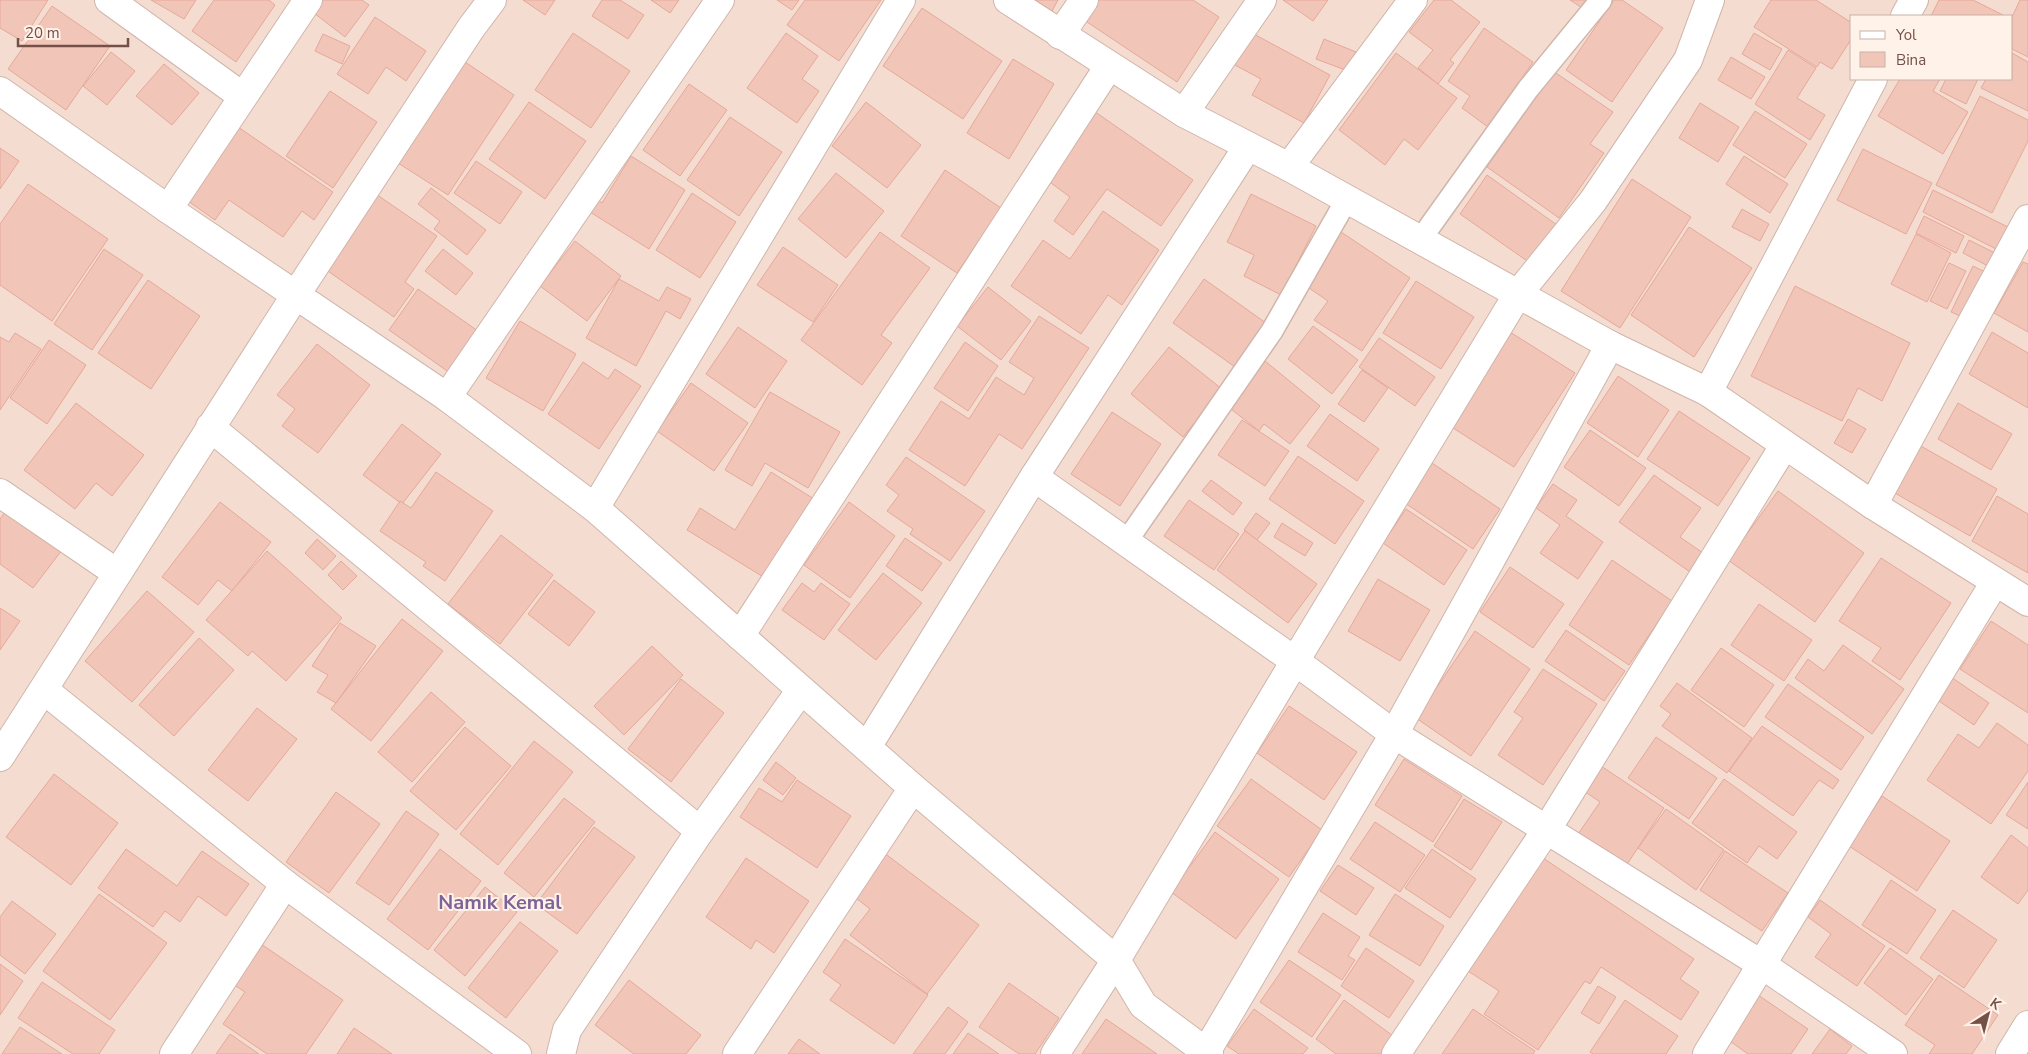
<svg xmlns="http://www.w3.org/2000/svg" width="2028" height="1054" font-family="'Nunito Sans',sans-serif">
	<rect width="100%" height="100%" fill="#fcede1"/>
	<path fill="#f4ddd0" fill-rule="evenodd" d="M0,0H2028V1054H0ZM1852,16H2012V79H1852Z"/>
	<g fill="#f2c5b9" stroke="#e5a899">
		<path d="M0,0H48L22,41L0,28Z"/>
		<path d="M151,0H196L184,19Z"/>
		<path d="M214,0H269L275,5L236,62L192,31Z"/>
		<path d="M323,0H362L369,5L345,37L314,13Z"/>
		<path d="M523,0H555L545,15Z"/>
		<path d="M602,0H620L644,15L628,39L592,16Z"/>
		<path d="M651,0H679L670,13Z"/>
		<path d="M777,0H799L792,10Z"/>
		<path d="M805,0H881L839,61L787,25Z"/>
		<path d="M1035,0H1058L1052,11Z"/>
		<path d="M1097,0H1193L1219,17L1177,82L1084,20Z"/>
		<path d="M1283,0H1328L1313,21Z"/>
		<path d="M1434,0H1451L1480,22L1450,60L1454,63L1438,84L1418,68L1433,50L1409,32Z"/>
		<path d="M1570,0H1594L1587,11Z"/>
		<path d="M1614,0H1622L1663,28L1612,102L1566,70Z"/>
		<path d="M1771,0H1816L1852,23V38L1832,69L1820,62L1817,67L1754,27Z"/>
		<path d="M1939,0H1973L2005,16H1931Z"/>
		<path d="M2020,0H2028V57L2012,49V17Z"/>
		<path d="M52,6L110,46L66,110L8,69Z"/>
		<path d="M922,8L1002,61L963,119L883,66Z"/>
		<path d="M375,17L426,51L406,81L386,67L368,94L337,74Z"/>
		<path d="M1484,28L1533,62L1488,127L1462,108L1470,96L1448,81Z"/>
		<path d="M1250,32L1330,75L1304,123L1252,95L1261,79L1233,64Z"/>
		<path d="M573,33L630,71L591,128L535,90Z"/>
		<path d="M786,33L818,56L802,79L819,91L797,123L747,88Z"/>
		<path d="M1754,33L1782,49L1770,70L1742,54Z"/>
		<path d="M323,34L350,46L342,64L315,51Z"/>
		<path d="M1324,39L1356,52L1348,71L1316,59Z"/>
		<path d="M1788,50L1816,68L1797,98L1825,115L1810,140L1755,104Z"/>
		<path d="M111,52L135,71L107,105L83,86Z"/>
		<path d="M1396,53L1457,98L1418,150L1404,139L1385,165L1339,130Z"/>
		<path d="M2012,53L2028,62V111L1981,88L1986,79H2012Z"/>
		<path d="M1731,57L1765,77L1751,99L1718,80Z"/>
		<path d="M1013,59L1054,84L1009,159L967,133Z"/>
		<path d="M465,62L514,95L448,195L398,163Z"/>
		<path d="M164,64L199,93L172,125L136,96Z"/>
		<path d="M1553,71L1613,112L1590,144L1604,153L1559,218L1487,167Z"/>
		<path d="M1900,79H1940L1933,91L1968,112L1943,154L1878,116Z"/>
		<path d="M1946,79H1978L1966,104L1940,91Z"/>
		<path d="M689,84L727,110L680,176L643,150Z"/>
		<path d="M330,91L377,122L333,188L286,156Z"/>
		<path d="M1980,96L2028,120V141L1992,213L1936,185Z"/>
		<path d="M529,102L586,141L545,199L489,159Z"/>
		<path d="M866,102L921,145L887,188L832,146Z"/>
		<path d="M1700,103L1739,127L1718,162L1679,138Z"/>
		<path d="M1091,109L1193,180L1161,226L1107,189L1073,235L1054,221L1070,197L1043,177Z"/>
		<path d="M1755,111L1807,144L1785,178L1733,145Z"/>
		<path d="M730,117L782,152L739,216L687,180Z"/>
		<path d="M238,127L333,192L314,220L302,211L283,237L229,200L215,220L188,201Z"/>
		<path d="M0,148L19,161L0,189Z"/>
		<path d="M1863,149L1932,183L1906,234L1837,200Z"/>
		<path d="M631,156L685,190L649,249L590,212L598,200L602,203Z"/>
		<path d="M1744,156L1788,184L1770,213L1726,184Z"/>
		<path d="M476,161L522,192L500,224L454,193Z"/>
		<path d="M945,170L1001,208L957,273L901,236Z"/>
		<path d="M836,173L884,211L846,258L798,219Z"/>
		<path d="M1487,175L1557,225L1530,263L1460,214Z"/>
		<path d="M1632,179L1691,217L1620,328L1561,291Z"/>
		<path d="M28,184L108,239L52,321L0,285V224Z"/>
		<path d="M431,188L486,230L467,255L434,229L440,221L418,204Z"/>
		<path d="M370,190L437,236L405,282L414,289L394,317L322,267Z"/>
		<path d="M1933,190L2010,228L2000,251L1923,212Z"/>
		<path d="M692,193L736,222L700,278L656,250Z"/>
		<path d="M1251,194L1316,226L1281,295L1244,276L1254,255L1227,242Z"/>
		<path d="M1742,209L1769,224L1760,241L1732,227Z"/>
		<path d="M1103,211L1159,250L1122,305L1108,295L1081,334L1011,286L1043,240L1070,259Z"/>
		<path d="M1924,216L1964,236L1956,253L1916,233Z"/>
		<path d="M1689,227L1752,268L1694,357L1631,315Z"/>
		<path d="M880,232L930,268L881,335L892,343L862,385L801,340Z"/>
		<path d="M1341,232L1410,278L1362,351L1314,320L1328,301L1306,286Z"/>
		<path d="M1916,234L1951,253L1927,302L1891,284Z"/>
		<path d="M1969,240L1995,253L1988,266L1963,253Z"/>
		<path d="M575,241L621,276L587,321L540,286Z"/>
		<path d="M783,247L838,285L813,322L757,285Z"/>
		<path d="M104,249L143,275L92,350L54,324Z"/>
		<path d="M443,249L473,273L456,295L425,271Z"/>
		<path d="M2023,262L2028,264V332L1994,313Z"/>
		<path d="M1949,263L1966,271L1947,309L1930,301Z"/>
		<path d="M1973,266L1987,273L1965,318L1951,312Z"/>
		<path d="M619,279L659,301L667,287L691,299L680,319L666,311L636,366L586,338Z"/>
		<path d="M1204,279L1266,323L1235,367L1173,323Z"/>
		<path d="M148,280L200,316L151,389L98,353Z"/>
		<path d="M1416,281L1474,317L1441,369L1383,333Z"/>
		<path d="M1795,286L1910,343L1882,401L1858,388L1842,421L1751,376Z"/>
		<path d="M988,287L1031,321L1001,360L957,326Z"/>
		<path d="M418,289L478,331L450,373L389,330Z"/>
		<path d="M1039,316L1089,348L1022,449L999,434L965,486L909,450L941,401L969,419L996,377L1024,395L1034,378L1009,362Z"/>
		<path d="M520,321L576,354L543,411L486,378Z"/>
		<path d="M1313,326L1358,360L1332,394L1288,359Z"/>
		<path d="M738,327L787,361L755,408L706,374Z"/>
		<path d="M1510,332L1575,373L1514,467L1450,426Z"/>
		<path d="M1992,332L2028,353V408L1969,374Z"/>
		<path d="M15,333L41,349L0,410V337L9,342Z"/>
		<path d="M1379,338L1435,377L1415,406L1359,367Z"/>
		<path d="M49,340L86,365L47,424L10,398Z"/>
		<path d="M965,342L998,366L968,411L934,388Z"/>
		<path d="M317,344L370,385L318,453L282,426L295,409L277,395Z"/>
		<path d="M1169,347L1222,389L1183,437L1131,394Z"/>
		<path d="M1265,361L1320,406L1290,444L1264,424L1259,431L1231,409Z"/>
		<path d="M583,362L608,379L615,369L641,386L599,449L548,414Z"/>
		<path d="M1362,370L1388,388L1364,422L1338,404Z"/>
		<path d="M1618,376L1669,410L1638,457L1587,423Z"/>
		<path d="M691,383L748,423L714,471L657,431Z"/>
		<path d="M770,392L840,432L808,488L765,463L752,486L725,470Z"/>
		<path d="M76,403L144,455L112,496L96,483L75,509L24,470Z"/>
		<path d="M1958,403L2012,434L1991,470L1938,439Z"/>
		<path d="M1679,411L1750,458L1718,506L1647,459Z"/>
		<path d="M1112,412L1161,444L1120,506L1071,474Z"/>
		<path d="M1330,414L1379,449L1357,481L1307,446Z"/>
		<path d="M1848,419L1866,429L1852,453L1834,443Z"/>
		<path d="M1242,420L1289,451L1265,486L1218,455Z"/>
		<path d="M402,424L441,454L402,504L363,475Z"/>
		<path d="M1590,430L1646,468L1619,506L1564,467Z"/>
		<path d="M1919,445L1997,489L1970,536L1893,492Z"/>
		<path d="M1298,456L1364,501L1335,544L1269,499Z"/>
		<path d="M906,457L985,511L950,561L910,534L913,529L887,511L899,495L886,485Z"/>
		<path d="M1432,463L1500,509L1473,549L1405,503Z"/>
		<path d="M436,472L493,511L445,581L423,566L426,562L380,531L400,501L411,508Z"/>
		<path d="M771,472L814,499L765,578L687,530L700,508L735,530Z"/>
		<path d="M1654,475L1701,508L1680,537L1703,553L1690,572L1619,522Z"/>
		<path d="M1211,480L1242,503L1233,515L1202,491Z"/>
		<path d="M1553,484L1577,500L1566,516L1603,542L1578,579L1540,553L1560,525L1536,508Z"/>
		<path d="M1778,491L1864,553L1815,622L1728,560Z"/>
		<path d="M1997,496L2028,514V573L1972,541Z"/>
		<path d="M1189,500L1239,534L1214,570L1164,536Z"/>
		<path d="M220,502L271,542L232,591L218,580L198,605L162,577Z"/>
		<path d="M849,502L895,536L850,598L804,565Z"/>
		<path d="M7,509L62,550L33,588L0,564V519Z"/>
		<path d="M1406,509L1467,550L1444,585L1383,543Z"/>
		<path d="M1256,513L1270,523L1257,540L1244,530Z"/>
		<path d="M1282,523L1313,543L1305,556L1274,537Z"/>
		<path d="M1245,531L1317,584L1288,623L1217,570Z"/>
		<path d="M501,535L553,575L500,644L448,604Z"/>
		<path d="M905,538L942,563L922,591L886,566Z"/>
		<path d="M317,539L336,556L323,570L305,553Z"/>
		<path d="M267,551L342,618L286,681L252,651L248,656L206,620Z"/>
		<path d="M1881,558L1951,603L1900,680L1872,661L1881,648L1839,621Z"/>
		<path d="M1612,560L1672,601L1629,665L1569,625Z"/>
		<path d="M341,561L357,576L343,590L328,575Z"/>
		<path d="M1510,567L1564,604L1533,648L1480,612Z"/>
		<path d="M883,573L922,603L876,660L838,630Z"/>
		<path d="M1378,579L1430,610L1400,661L1348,631Z"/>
		<path d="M554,580L595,612L569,646L528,614Z"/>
		<path d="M802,583L814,592L821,583L850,604L824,640L782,610Z"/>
		<path d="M147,591L194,632L132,702L85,661Z"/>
		<path d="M1759,604L1812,640L1784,681L1731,645Z"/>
		<path d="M0,608L20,621L0,650Z"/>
		<path d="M402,619L443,651L371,741L331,709Z"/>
		<path d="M1991,621L2028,645V713L1960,669Z"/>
		<path d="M340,623L376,646L336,703L317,692L328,675L312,666Z"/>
		<path d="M1566,630L1625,671L1604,701L1545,661Z"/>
		<path d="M1475,631L1530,669L1471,756L1416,718Z"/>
		<path d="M199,638L234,670L174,736L139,705Z"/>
		<path d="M1843,645L1904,689L1872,734L1795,678L1808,659L1824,671Z"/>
		<path d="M652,646L683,675L624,735L594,706Z"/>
		<path d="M1721,648L1774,685L1744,727L1691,690Z"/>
		<path d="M1543,669L1597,704L1543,785L1498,755L1523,718L1514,712Z"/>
		<path d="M1951,677L1989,703L1974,725L1936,699Z"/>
		<path d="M681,679L724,713L671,782L628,749Z"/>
		<path d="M1677,683L1752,738L1727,773L1662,726L1671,714L1660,706Z"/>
		<path d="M1788,684L1864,737L1841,770L1765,717Z"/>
		<path d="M431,692L465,722L412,782L378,752Z"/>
		<path d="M1289,706L1357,752L1324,800L1257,753Z"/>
		<path d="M257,708L297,739L248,801L208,770Z"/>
		<path d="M1997,723L2028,745V771L1991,824L1927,780L1958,734L1979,748Z"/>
		<path d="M1762,726L1839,780L1833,789L1819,780L1793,816L1729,771Z"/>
		<path d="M465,727L511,766L456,830L410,791Z"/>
		<path d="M1656,737L1717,778L1689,819L1628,778Z"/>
		<path d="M534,741L573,772L498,865L460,834Z"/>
		<path d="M1404,759L1462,796L1433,842L1375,805Z"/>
		<path d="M776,762L796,778L783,795L763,780Z"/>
		<path d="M1601,766L1664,808L1622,872L1574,840L1600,802L1584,791Z"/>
		<path d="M54,774L118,823L71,885L6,837Z"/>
		<path d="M1251,779L1322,830L1289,877L1217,826Z"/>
		<path d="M1724,779L1797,832L1777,859L1759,846L1747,863L1692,823Z"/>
		<path d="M797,780L851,816L817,868L740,817L759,788L782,802Z"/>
		<path d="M2028,782V829L2006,815Z"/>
		<path d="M336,792L380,824L329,893L286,862Z"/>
		<path d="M1882,796L1950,841L1917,891L1849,846Z"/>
		<path d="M564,798L595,822L534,897L504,873Z"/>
		<path d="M1464,799L1502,822L1471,870L1434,846Z"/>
		<path d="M1666,809L1724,850L1696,890L1638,848Z"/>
		<path d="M406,811L439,834L389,905L356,883Z"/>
		<path d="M1375,822L1425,855L1400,892L1350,859Z"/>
		<path d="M594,827L635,857L577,934L536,904Z"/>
		<path d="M1215,832L1279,879L1236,939L1171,892Z"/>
		<path d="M2011,835L2028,848V890L2018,904L1981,877Z"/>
		<path d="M126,849L177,886L202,851L249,884L226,916L198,896L180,922L165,911L153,927L98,888Z"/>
		<path d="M440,849L481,881L428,950L387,919Z"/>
		<path d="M1432,849L1476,879L1450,918L1405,888Z"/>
		<path d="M1725,851L1788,893L1762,931L1700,890Z"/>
		<path d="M883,852L979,925L927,994L850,935L870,909L851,894Z"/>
		<path d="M1540,856L1694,959L1680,979L1699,992L1681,1020L1601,967L1590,984L1585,981L1538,1050L1484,1014L1499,991L1465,969Z"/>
		<path d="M746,858L809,901L774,953L756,940L751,949L706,917Z"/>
		<path d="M1338,865L1374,888L1356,915L1320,891Z"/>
		<path d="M1891,880L1936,910L1907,954L1862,925Z"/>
		<path d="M485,887L517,912L465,976L434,950Z"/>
		<path d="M99,894L167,943L110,1020L43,971Z"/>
		<path d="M1395,894L1444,926L1420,966L1369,935Z"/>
		<path d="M1820,900L1885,946L1857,986L1815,957L1831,934L1808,917Z"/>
		<path d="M12,901L56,934L25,974L0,955V917Z"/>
		<path d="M1953,910L1997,940L1964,988L1920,958Z"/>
		<path d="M1323,913L1360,937L1348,956L1355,960L1342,980L1298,952Z"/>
		<path d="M520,922L558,951L506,1018L468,988Z"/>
		<path d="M845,939L928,995L894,1044L830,1000L841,985L823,972Z"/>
		<path d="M261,944L343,1000L306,1054H267L223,1024L245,992L233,984Z"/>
		<path d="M1366,948L1414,981L1389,1018L1341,986Z"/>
		<path d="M1890,948L1933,979L1906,1015L1864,983Z"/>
		<path d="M1289,960L1341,995L1312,1037L1260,1002Z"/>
		<path d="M0,964L23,981L0,1015Z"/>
		<path d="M1939,975L1998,1015L1972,1054H1929L1935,1045L1905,1025Z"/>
		<path d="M629,980L701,1035L686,1054H634L595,1025Z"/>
		<path d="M42,982L115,1030L99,1054H73L18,1018Z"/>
		<path d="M1009,983L1059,1018L1035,1054H1019L979,1027Z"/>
		<path d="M1598,986L1616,997L1599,1024L1581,1013Z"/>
		<path d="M1758,995L1808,1029L1791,1054H1748L1727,1039Z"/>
		<path d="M1344,1000L1396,1038L1384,1054H1336L1316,1039Z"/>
		<path d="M1625,1000L1678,1036L1666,1054H1593L1590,1052Z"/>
		<path d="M948,1007L968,1022L945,1054H913Z"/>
		<path d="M1254,1009L1308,1048L1303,1054H1239L1227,1046Z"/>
		<path d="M1473,1009L1535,1051L1533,1054H1442Z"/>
		<path d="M1106,1019L1157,1054H1082Z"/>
		<path d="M20,1027L62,1054H2Z"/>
		<path d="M354,1028L392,1054H337Z"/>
		<path d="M1830,1029L1852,1046L1846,1054H1812Z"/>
		<path d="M968,1033L999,1054H953Z"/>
		<path d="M230,1034L259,1054H216Z"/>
		<path d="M799,1039L820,1054H788Z"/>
	</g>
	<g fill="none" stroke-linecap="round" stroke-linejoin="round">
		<defs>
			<g id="service">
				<path d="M1420,240L1528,89L1601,0"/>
				<path d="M1126,542L1272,331L1347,199"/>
			</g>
			<g id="minor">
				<path d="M109,0L242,96"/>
				<path d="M1710,0L1688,60L1593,201L1518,294L1295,661L1394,734L1761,964L1893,1054"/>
				<path d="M1905,16L1914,0"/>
				<path d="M1060,35L1084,0"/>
				<path d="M1184,113L1262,0"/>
				<path d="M1289,167L1413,0"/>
				<path d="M168,209L308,0"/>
				<path d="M1708,392L1873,79"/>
				<path d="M447,397L720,0"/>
				<path d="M210,427L700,831"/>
				<path d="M1034,477L1248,146"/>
				<path d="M0,493L117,573"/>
				<path d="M1873,505L2028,219"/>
				<path d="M595,508L901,0"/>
				<path d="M740,636L1109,66"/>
				<path d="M44,690L285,884L174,1054"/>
				<path d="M867,747L1034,477L1295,661L1116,960L1055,1054"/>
				<path d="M0,757L295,296L471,28L492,0"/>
				<path d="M285,884L517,1054"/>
				<path d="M1206,1052L1394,734L1610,345"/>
				<path d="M561,1054L567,1030L700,831L801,690"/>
				<path d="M737,1054L913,788"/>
				<path d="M1396,1054L1547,829L1784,446"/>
				<path d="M1707,1054L1995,582"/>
				<path d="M2010,1054L2028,1025"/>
			</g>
			<path id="tertiary" d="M0,91L168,209L447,397L595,508L913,788L1116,960L1143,1005L1209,1054"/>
			<path id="secondary" d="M1008,0L1184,113L1289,167L1610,345L1708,392L1873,505L2028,602"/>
		</defs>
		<use href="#service" stroke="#d0b5ab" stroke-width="24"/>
		<use href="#minor" stroke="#d0b5ab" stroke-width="30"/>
		<use href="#tertiary" stroke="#d0b5ab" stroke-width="30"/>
		<use href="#secondary" stroke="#d3b3a8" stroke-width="30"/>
		<use href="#service" stroke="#fff" stroke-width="21"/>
		<use href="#minor" stroke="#fff" stroke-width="28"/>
		<use href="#tertiary" stroke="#fff" stroke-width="28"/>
		<use href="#secondary" stroke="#fff" stroke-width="28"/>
	</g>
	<g text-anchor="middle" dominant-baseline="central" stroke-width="4" stroke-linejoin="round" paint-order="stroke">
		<g font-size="20" font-weight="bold" fill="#7d6397" stroke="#fff2e8">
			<text x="500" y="902">Namık Kemal</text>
		</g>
	</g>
	<rect x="1850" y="15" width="162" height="65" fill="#fff2e8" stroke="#c7b1a8"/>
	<rect x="1860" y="31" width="25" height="8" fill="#ffffff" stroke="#c7b1a8"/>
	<text x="1896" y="40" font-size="15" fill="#745048">Yol</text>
	<rect x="1860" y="52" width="25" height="15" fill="#f2c5b9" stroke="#c7b1a8"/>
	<text x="1896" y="65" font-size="15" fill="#745048">Bina</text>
	<g transform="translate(1988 1014) rotate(36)" stroke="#fff2e8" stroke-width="4" paint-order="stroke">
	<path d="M0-4L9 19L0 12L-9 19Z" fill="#745048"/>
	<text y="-8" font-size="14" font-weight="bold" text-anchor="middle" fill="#745048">K</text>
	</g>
	<path d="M18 38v8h110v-8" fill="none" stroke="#745048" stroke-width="2.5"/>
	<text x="25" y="38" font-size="15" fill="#745048" stroke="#fff2e8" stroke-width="4" paint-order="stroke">20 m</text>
</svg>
